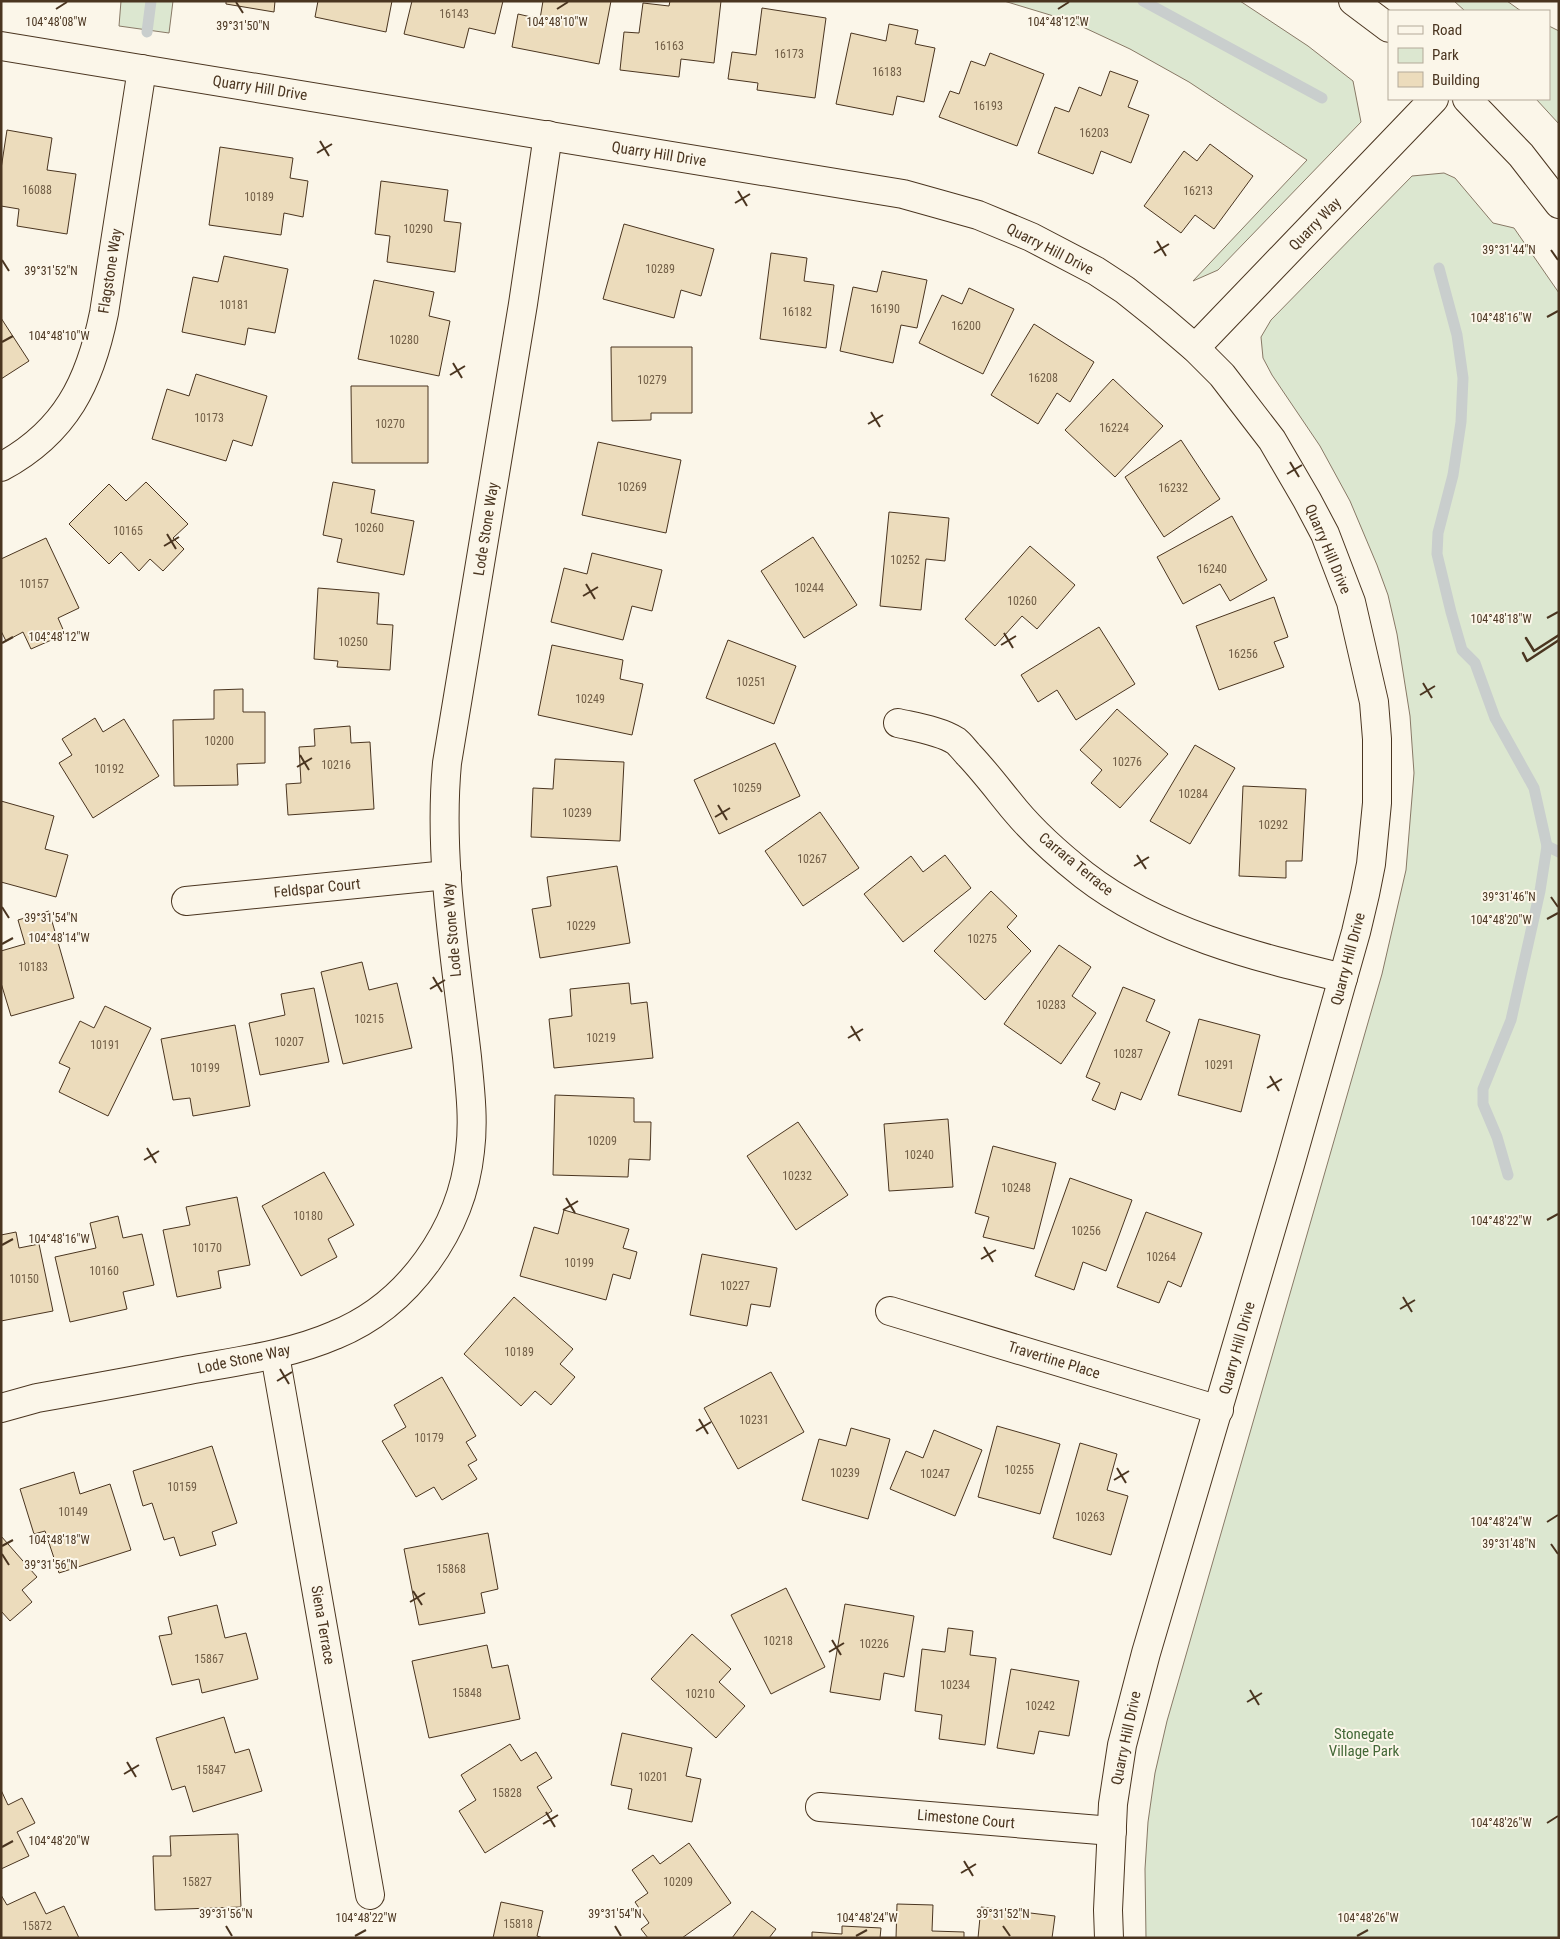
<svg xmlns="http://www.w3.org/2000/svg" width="1560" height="1939" font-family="'Roboto Condensed',sans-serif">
	<rect width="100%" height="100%" fill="#fbf6e9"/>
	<g fill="#dce7d0" stroke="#887966">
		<path d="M121,1H173L169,33L119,26Z"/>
		<path d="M1004,1H1240L1308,46L1353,81L1361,122L1218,270L1193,281L1307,160L1189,82L1130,49L1070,21Z"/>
		<path d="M1454,1H1507L1521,11H1465Z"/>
		<path d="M1549,26L1559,31V124L1536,99H1549Z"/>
		<path d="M1444,173L1455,178L1493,223L1514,228L1559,293V1938H1146L1145,1869L1148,1822L1155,1773L1167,1721L1382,974L1406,870L1414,773L1410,716L1397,634L1388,595L1377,565L1350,501L1320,446L1272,375L1263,358L1261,337L1271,320L1412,176Z"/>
	</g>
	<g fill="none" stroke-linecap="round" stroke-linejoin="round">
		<g stroke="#c9cecd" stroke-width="11">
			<path d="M1143,1L1322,98"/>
			<path d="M147,32L151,1"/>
			<path d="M1439,268L1457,335L1463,378L1461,422L1453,475L1438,533L1437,554L1451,612L1462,650L1475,663L1495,718L1534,788L1547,846L1540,891L1511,1020L1483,1089V1104L1497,1137L1508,1175"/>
			<path d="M1547,846L1559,852"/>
		</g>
	</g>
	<g fill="#ecdcbc" stroke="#4a3520">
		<path d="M226,1H275L274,12L226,4Z"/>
		<path d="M318,1H392L386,32L315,17Z"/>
		<path d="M412,1H503L495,34L469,28L464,48L404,34Z"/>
		<path d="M543,1H611L599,64L512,47L518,14L540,19Z"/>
		<path d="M670,1H721L714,63L681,59L679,77L620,70L624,32L639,33L643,3L669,6Z"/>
		<path d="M762,8L826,18L815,98L757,90L758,83L728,79L732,52L756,55Z"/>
		<path d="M889,24L918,30L915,44L935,48L924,102L897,96L893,115L836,104L851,33L886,41Z"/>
		<path d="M990,53L1044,74L1017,146L939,117L950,91L959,94L971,61L985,66Z"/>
		<path d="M1110,71L1138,81L1128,107L1149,115L1131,163L1101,151L1093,174L1038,153L1055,107L1069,112L1079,87L1101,96Z"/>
		<path d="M7,130L52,138L47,170L76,174L67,234L17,226L19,209L1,206V169Z"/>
		<path d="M1210,144L1253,176L1214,229L1195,215L1181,233L1144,206L1184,151L1197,161Z"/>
		<path d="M220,147L293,158L290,178L308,181L303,217L284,213L281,235L209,225Z"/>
		<path d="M381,181L448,190L444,221L461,223L455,272L387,262L390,236L375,234Z"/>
		<path d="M624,224L714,249L701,296L681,290L674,318L603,299Z"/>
		<path d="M771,253L807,258L804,281L834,285L826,348L760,339Z"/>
		<path d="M224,256L288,269L275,333L248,328L245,345L182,332L193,277L218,282Z"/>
		<path d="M882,271L927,280L917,328L901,325L893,363L840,351L853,287L877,292Z"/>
		<path d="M374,280L434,292L429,316L450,321L439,376L358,359Z"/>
		<path d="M969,288L1014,309L983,374L919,343L942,295L962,304Z"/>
		<path d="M1,318L29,361L1,379Z"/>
		<path d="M1034,324L1094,362L1070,402L1057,393L1038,424L991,395Z"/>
		<path d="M611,347H692V413H651V420L612,421Z"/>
		<path d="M196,374L267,396L252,446L233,440L226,461L152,439L167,389L189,396Z"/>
		<path d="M1113,379L1163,426L1115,477L1065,430Z"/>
		<path d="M351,386H428V463H352Z"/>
		<path d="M1181,440L1220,499L1164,537L1125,477Z"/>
		<path d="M598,442L681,460L666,533L582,515Z"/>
		<path d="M146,482L188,524L173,538L184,549L163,571L150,559L139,571L121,552L109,564L69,524L109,484L126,501Z"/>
		<path d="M333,482L375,490L371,513L414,521L404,575L337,562L342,539L323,535Z"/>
		<path d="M889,512L949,518L945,561L926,559L921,610L880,606Z"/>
		<path d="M1232,516L1267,580L1230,601L1220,584L1183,604L1157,557Z"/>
		<path d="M813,537L857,605L804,638L761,571Z"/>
		<path d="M46,538L79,608L58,618L65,634L31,649L23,632L6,641L1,631V559Z"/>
		<path d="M1030,546L1075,585L1037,629L1022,616L995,646L965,619Z"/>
		<path d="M592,553L662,570L652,611L632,606L623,640L551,622L564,568L587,574Z"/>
		<path d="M318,588L379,593L377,624L393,625L390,670L337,667L338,661L314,659Z"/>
		<path d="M1274,597L1288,637L1274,642L1284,667L1219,690L1196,626Z"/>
		<path d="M1099,627L1135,684L1076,720L1057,690L1038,702L1021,675Z"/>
		<path d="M728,640L796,666L774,724L706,698Z"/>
		<path d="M552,645L623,660L620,679L643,684L632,735L538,715Z"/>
		<path d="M243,689V712H265V763L237,764L238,785L174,786L173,720L214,719V690Z"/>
		<path d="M1117,709L1168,754L1120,808L1091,783L1102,770L1080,750Z"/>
		<path d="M95,718L103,732L124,719L159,776L93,818L59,763L72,755L62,739Z"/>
		<path d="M350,726L351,743L370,742L374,809L288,815L286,784L301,783L299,747L315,746L314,729Z"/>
		<path d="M775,743L800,796L719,834L694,780Z"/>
		<path d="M1195,745L1235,768L1190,844L1150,821Z"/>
		<path d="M555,759L624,762L620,841L531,837L533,788L553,789Z"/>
		<path d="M1243,786L1306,789L1302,861H1286V878L1239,876Z"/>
		<path d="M1,801L54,816L45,849L68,855L56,897L1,882Z"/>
		<path d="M820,812L859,868L803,906L765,851Z"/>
		<path d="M945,855L971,888L903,942L864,894L911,856L923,872Z"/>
		<path d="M617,866L630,943L540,958L532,909L551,906L547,877Z"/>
		<path d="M991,891L1017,916L1007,927L1031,951L985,1000L934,951Z"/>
		<path d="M49,911L74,998L11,1016L1,983V951L25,944L18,920Z"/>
		<path d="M1059,945L1091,967L1072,996L1096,1013L1061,1064L1004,1024Z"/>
		<path d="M362,962L369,990L397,983L412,1048L343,1064L321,972Z"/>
		<path d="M629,983L631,1004L647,1002L653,1058L554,1068L549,1019L572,1016L570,989Z"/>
		<path d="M1123,987L1155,1000L1146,1021L1170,1032L1141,1100L1121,1092L1115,1110L1092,1100L1100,1083L1086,1077Z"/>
		<path d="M314,988L329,1062L260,1075L249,1023L285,1015L281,994Z"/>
		<path d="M105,1006L151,1028L108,1116L59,1092L70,1068L59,1063L80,1021L94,1028Z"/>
		<path d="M1199,1019L1260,1035L1241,1112L1178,1095Z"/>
		<path d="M235,1025L250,1106L193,1116L190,1098L173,1100L161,1039Z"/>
		<path d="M555,1095L634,1098V1122H651L650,1160L629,1159L628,1177L553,1175Z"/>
		<path d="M948,1119L953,1187L889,1191L884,1124Z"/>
		<path d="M798,1122L848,1195L796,1230L747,1156Z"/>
		<path d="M993,1146L1056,1163L1034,1249L983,1237L989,1217L975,1213Z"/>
		<path d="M324,1172L354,1225L328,1239L337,1257L301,1276L262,1206Z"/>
		<path d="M1070,1178L1132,1200L1106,1271L1083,1262L1074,1290L1035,1276Z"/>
		<path d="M237,1197L250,1265L218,1271L221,1288L177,1297L163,1230L190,1225L186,1207Z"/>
		<path d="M564,1210L629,1229L623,1248L637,1252L630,1279L613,1274L606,1300L520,1276L534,1227L558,1234Z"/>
		<path d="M1146,1212L1202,1233L1181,1287L1168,1281L1159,1303L1117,1287Z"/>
		<path d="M118,1216L123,1238L142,1234L154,1285L123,1292L127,1309L70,1322L55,1257L96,1248L90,1223Z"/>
		<path d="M16,1232L19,1248L39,1244L53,1311L1,1321V1235Z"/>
		<path d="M702,1254L777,1268L770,1307L751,1304L747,1326L690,1315Z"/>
		<path d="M514,1297L573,1349L560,1364L575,1377L551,1405L535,1391L521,1406L464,1354Z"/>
		<path d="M771,1372L804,1432L738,1469L704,1408Z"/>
		<path d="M442,1377L476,1436L466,1442L477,1460L468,1465L477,1479L442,1500L434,1487L416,1497L382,1441L406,1427L394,1405Z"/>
		<path d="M997,1426L1060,1444L1040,1514L978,1497Z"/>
		<path d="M851,1428L890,1439L868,1519L802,1500L819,1439L846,1446Z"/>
		<path d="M934,1430L982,1450L955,1516L890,1489L906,1451L923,1458Z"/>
		<path d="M1080,1443L1117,1454L1107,1490L1128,1496L1111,1555L1053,1538Z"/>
		<path d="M212,1446L237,1523L212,1532L216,1545L180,1556L174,1537L164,1540L152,1503L143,1506L133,1471Z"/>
		<path d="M74,1472L80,1494L110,1484L131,1550L59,1573L45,1531L34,1534L20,1489Z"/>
		<path d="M488,1533L498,1589L481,1593L485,1613L419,1625L404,1549Z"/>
		<path d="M1,1536L37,1577L22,1590L32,1602L10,1621L1,1611Z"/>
		<path d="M786,1588L825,1667L771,1694L731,1615Z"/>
		<path d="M845,1604L914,1616L904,1677L884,1673L880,1700L830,1692Z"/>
		<path d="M217,1605L225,1638L246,1633L258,1679L202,1693L199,1679L172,1685L159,1636L172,1634L168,1617Z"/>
		<path d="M948,1628L973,1631L970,1655L996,1658L985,1745L939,1739L942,1715L915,1711L922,1649L945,1652Z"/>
		<path d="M692,1634L731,1669L719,1682L745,1706L716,1738L651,1679Z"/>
		<path d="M487,1645L492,1668L508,1665L520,1719L429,1738L412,1661Z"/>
		<path d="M1011,1669L1079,1681L1069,1736L1039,1731L1034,1754L997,1748Z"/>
		<path d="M224,1717L235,1753L249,1749L262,1791L193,1812L185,1786L172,1790L156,1738Z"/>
		<path d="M622,1733L692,1748L686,1776L701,1779L692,1822L628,1809L632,1789L611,1785Z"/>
		<path d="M510,1744L521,1761L536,1752L552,1778L537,1787L552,1811L485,1853L459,1811L476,1800L461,1775Z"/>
		<path d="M1,1790L8,1805L22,1798L35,1823L17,1832L29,1856L1,1869Z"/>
		<path d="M238,1834L241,1907L155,1910L153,1856H171L170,1836Z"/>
		<path d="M689,1843L731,1903L682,1938H648L641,1929L649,1923L635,1902L648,1893L632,1870L653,1855L660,1864Z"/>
		<path d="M35,1892L46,1914L64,1906L79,1938H1V1895L7,1905Z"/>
		<path d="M501,1902L543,1911L537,1936L543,1938H493Z"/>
		<path d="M897,1904L933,1905L932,1931L964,1932V1938H896Z"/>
		<path d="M981,1907L1055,1916L1052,1938H978Z"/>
		<path d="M752,1911L776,1929L769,1938H732Z"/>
		<path d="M842,1926L881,1928L880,1938H812V1932L842,1934Z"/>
	</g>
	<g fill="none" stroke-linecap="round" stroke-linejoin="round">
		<defs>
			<g id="street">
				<path d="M1,46L903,194L978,215L1031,237L1096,271L1125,290L1160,318L1195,348L1222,375L1272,440L1307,500L1325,534L1351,602L1374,702L1377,739V803L1371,864L1365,894L1356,932L1290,1165L1146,1653L1122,1745L1113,1804L1108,1910L1109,1938"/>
				<path d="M1195,348L1434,99"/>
				<path d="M1,467C66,432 90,382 104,313L142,69"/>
				<path d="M898,723C915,727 941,731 956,741C961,745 965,751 969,755C986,773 1000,792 1015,810C1035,834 1060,856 1084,875C1159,933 1253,956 1343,978"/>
				<path d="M186,901L447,875"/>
				<path d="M890,1311L1219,1410"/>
				<path d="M275,1355L370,1895"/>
				<path d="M1,1408L37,1398C88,1389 138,1380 189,1370C238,1361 289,1355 335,1335C409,1305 462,1229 470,1151C474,1120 470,1088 467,1057C456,960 438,861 447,763L523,304L548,135"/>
				<path d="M820,1807L1112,1831"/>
			</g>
			<g id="secondary">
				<path d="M1353,1L1389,28"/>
				<path d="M1467,99L1521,155L1559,204"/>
			</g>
		</defs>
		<use href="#street" stroke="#4a3520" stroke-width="30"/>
		<use href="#secondary" stroke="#4a3520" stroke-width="30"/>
		<use href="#street" stroke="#fbf6e9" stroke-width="28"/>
		<use href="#secondary" stroke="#fbf6e9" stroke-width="28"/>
		<g stroke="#4a3520" stroke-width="2.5">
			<path d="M1526,638L1534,651L1559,635"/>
			<path d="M1523,653L1527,661L1559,640"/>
		</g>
	</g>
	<path fill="none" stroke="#4a3520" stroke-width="2" d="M236,2L243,13M56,9L67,2M557,9L568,2M1058,9L1069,2M320,141L329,156M317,153L332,144M738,191L747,206M735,203L750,194M1157,241L1166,256M1551,250L1558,260M1154,253L1169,244M2,260L9,271M1547,317L1558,311M2,342L13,336M453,363L462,378M450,375L465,366M871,412L880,427M868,424L883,415M1290,462L1299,477M1287,474L1302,465M167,534L176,549M164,546L179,537M586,584L595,599M583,596L598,587M1547,618L1558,612M1004,633L1013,648M2,643L13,637M1001,645L1016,636M1423,683L1432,698M1420,695L1435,686M300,755L309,770M297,767L312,758M718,805L727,820M715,817L730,808M1137,855L1146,869M1134,866L1149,857M1551,897L1558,907M2,907L9,918M1547,919L1558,913M2,944L13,938M433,977L442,992M430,989L445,980M851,1026L860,1041M848,1038L863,1029M1270,1076L1279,1091M1267,1088L1282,1079M147,1148L156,1163M144,1160L159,1151M566,1198L575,1213M563,1210L578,1201M1547,1220L1558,1214M2,1245L13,1239M984,1247L993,1262M981,1259L996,1250M1403,1297L1412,1312M1400,1309L1415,1300M280,1369L289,1384M277,1381L292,1372M699,1419L708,1434M696,1431L711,1422M1117,1468L1126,1483M1114,1480L1129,1471M1547,1522L1558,1515M1551,1544L1558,1554M2,1546L13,1540M2,1554L9,1565M413,1591L422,1605M410,1602L425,1593M832,1640L841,1655M829,1652L844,1643M1250,1690L1259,1705M1247,1702L1262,1693M127,1762L136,1777M124,1774L139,1765M546,1812L555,1827M1547,1823L1558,1816M543,1824L558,1815M2,1847L13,1841M964,1861L973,1876M961,1873L976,1864M226,1926L232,1936M615,1926L621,1936M1003,1926L1010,1936M355,1936L366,1930M856,1936L867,1930M1357,1936L1368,1930"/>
	<g text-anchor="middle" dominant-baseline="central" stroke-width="4" stroke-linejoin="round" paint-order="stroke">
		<g font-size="12" fill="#725f47">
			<text x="454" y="14">16143</text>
			<text x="669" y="46">16163</text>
			<text x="789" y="54">16173</text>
			<text x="887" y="72">16183</text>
			<text x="988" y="106">16193</text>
			<text x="1094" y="133">16203</text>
			<text x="37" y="190">16088</text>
			<text x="1198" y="191">16213</text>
			<text x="259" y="197">10189</text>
			<text x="418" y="229">10290</text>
			<text x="660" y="269">10289</text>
			<text x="234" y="305">10181</text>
			<text x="885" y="309">16190</text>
			<text x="797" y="312">16182</text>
			<text x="966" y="326">16200</text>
			<text x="404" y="340">10280</text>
			<text x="1043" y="378">16208</text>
			<text x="652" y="380">10279</text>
			<text x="209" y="418">10173</text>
			<text x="390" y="424">10270</text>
			<text x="1114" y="428">16224</text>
			<text x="632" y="487">10269</text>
			<text x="1173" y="488">16232</text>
			<text x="369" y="528">10260</text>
			<text x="128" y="531">10165</text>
			<text x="905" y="560">10252</text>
			<text x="1212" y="569">16240</text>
			<text x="34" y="584">10157</text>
			<text x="809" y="588">10244</text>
			<text x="1022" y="601">10260</text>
			<text x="353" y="642">10250</text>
			<text x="1243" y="654">16256</text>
			<text x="751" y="682">10251</text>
			<text x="590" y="699">10249</text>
			<text x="219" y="741">10200</text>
			<text x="1127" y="762">10276</text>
			<text x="336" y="765">10216</text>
			<text x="109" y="769">10192</text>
			<text x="747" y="788">10259</text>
			<text x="1193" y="794">10284</text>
			<text x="577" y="813">10239</text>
			<text x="1273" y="825">10292</text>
			<text x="812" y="859">10267</text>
			<text x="581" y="926">10229</text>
			<text x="982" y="939">10275</text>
			<text x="33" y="967">10183</text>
			<text x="1051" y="1005">10283</text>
			<text x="369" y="1019">10215</text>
			<text x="601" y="1038">10219</text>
			<text x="289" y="1042">10207</text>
			<text x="105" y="1045">10191</text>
			<text x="1128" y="1054">10287</text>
			<text x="1219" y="1065">10291</text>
			<text x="205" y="1068">10199</text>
			<text x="602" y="1141">10209</text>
			<text x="919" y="1155">10240</text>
			<text x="797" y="1176">10232</text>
			<text x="1016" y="1188">10248</text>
			<text x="308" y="1216">10180</text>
			<text x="1086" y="1231">10256</text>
			<text x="207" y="1248">10170</text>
			<text x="1161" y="1257">10264</text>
			<text x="579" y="1263">10199</text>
			<text x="104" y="1271">10160</text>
			<text x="24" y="1279">10150</text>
			<text x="735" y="1286">10227</text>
			<text x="519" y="1352">10189</text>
			<text x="754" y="1420">10231</text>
			<text x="429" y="1438">10179</text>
			<text x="1019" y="1470">10255</text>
			<text x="845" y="1473">10239</text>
			<text x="935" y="1474">10247</text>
			<text x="182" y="1487">10159</text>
			<text x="73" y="1512">10149</text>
			<text x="1090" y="1517">10263</text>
			<text x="451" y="1569">15868</text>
			<text x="778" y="1641">10218</text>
			<text x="874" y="1644">10226</text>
			<text x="209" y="1659">15867</text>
			<text x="955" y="1685">10234</text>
			<text x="467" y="1693">15848</text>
			<text x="700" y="1694">10210</text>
			<text x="1040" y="1706">10242</text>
			<text x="211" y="1770">15847</text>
			<text x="653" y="1777">10201</text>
			<text x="507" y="1793">15828</text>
			<text x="197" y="1882">15827</text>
			<text x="678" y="1882">10209</text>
			<text x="518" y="1924">15818</text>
			<text x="37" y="1926">15872</text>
		</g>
		<g font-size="15" fill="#4a3520" stroke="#fbf6e9">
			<text transform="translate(260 88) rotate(9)">Quarry Hill Drive</text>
			<text transform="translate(659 154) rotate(9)">Quarry Hill Drive</text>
			<text transform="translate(1315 224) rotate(-46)">Quarry Way</text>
			<text transform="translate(1050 249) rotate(27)">Quarry Hill Drive</text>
			<text transform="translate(110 271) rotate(-81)">Flagstone Way</text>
			<text transform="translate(486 529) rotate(-81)">Lode Stone Way</text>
			<text transform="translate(1328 549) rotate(67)">Quarry Hill Drive</text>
			<text transform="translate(1076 864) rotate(39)">Carrara Terrace</text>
			<text transform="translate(317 888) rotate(-6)">Feldspar Court</text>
			<text transform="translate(452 930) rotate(-95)">Lode Stone Way</text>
			<text transform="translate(1348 959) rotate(-75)">Quarry Hill Drive</text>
			<text transform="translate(1237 1348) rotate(-74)">Quarry Hill Drive</text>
			<text transform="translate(244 1359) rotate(-12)">Lode Stone Way</text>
			<text transform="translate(1054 1360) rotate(17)">Travertine Place</text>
			<text transform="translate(323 1625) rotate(80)">Siena Terrace</text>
			<text transform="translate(1126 1738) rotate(-78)">Quarry Hill Drive</text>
			<text transform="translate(966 1819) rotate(5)">Limestone Court</text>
		</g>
		<g font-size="15" fill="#436837" stroke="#fbf6e9">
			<text x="1364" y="1734">Stonegate<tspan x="1364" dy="17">Village Park</tspan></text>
		</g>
	</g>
	<g font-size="12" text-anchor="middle" fill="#4a3520" stroke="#fbf6e9" stroke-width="4" stroke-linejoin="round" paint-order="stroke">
		<text x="56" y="26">104°48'08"W</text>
		<text x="557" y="26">104°48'10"W</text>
		<text x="1058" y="26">104°48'12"W</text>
		<text x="243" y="30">39°31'50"N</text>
		<text x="1509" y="254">39°31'44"N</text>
		<text x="51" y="275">39°31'52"N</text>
		<text x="1501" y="322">104°48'16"W</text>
		<text x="59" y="340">104°48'10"W</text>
		<text x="1501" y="623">104°48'18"W</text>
		<text x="59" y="641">104°48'12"W</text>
		<text x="1509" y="901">39°31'46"N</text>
		<text x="51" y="922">39°31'54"N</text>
		<text x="1501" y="924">104°48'20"W</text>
		<text x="59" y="942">104°48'14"W</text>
		<text x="1501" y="1225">104°48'22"W</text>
		<text x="59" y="1243">104°48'16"W</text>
		<text x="1501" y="1526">104°48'24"W</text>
		<text x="59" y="1544">104°48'18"W</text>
		<text x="1509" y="1548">39°31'48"N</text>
		<text x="51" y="1569">39°31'56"N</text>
		<text x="1501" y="1827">104°48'26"W</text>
		<text x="59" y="1845">104°48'20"W</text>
		<text x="226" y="1918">39°31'56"N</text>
		<text x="615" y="1918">39°31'54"N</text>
		<text x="1003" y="1918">39°31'52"N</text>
		<text x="366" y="1922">104°48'22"W</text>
		<text x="867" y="1922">104°48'24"W</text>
		<text x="1368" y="1922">104°48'26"W</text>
	</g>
	<rect width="1560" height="1939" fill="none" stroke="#4a3520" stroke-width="5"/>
	<rect x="1388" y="10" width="162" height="90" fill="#fbf6e9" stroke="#b4a999"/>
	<rect x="1398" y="26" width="25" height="8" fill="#fbf6e9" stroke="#b4a999"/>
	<text x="1432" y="35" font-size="15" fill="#4a3520">Road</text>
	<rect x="1398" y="48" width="25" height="15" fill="#dce7d0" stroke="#b4a999"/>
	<text x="1432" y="60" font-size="15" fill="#4a3520">Park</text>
	<rect x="1398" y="72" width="25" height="15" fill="#ecdcbc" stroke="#b4a999"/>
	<text x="1432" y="85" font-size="15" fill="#4a3520">Building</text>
</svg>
